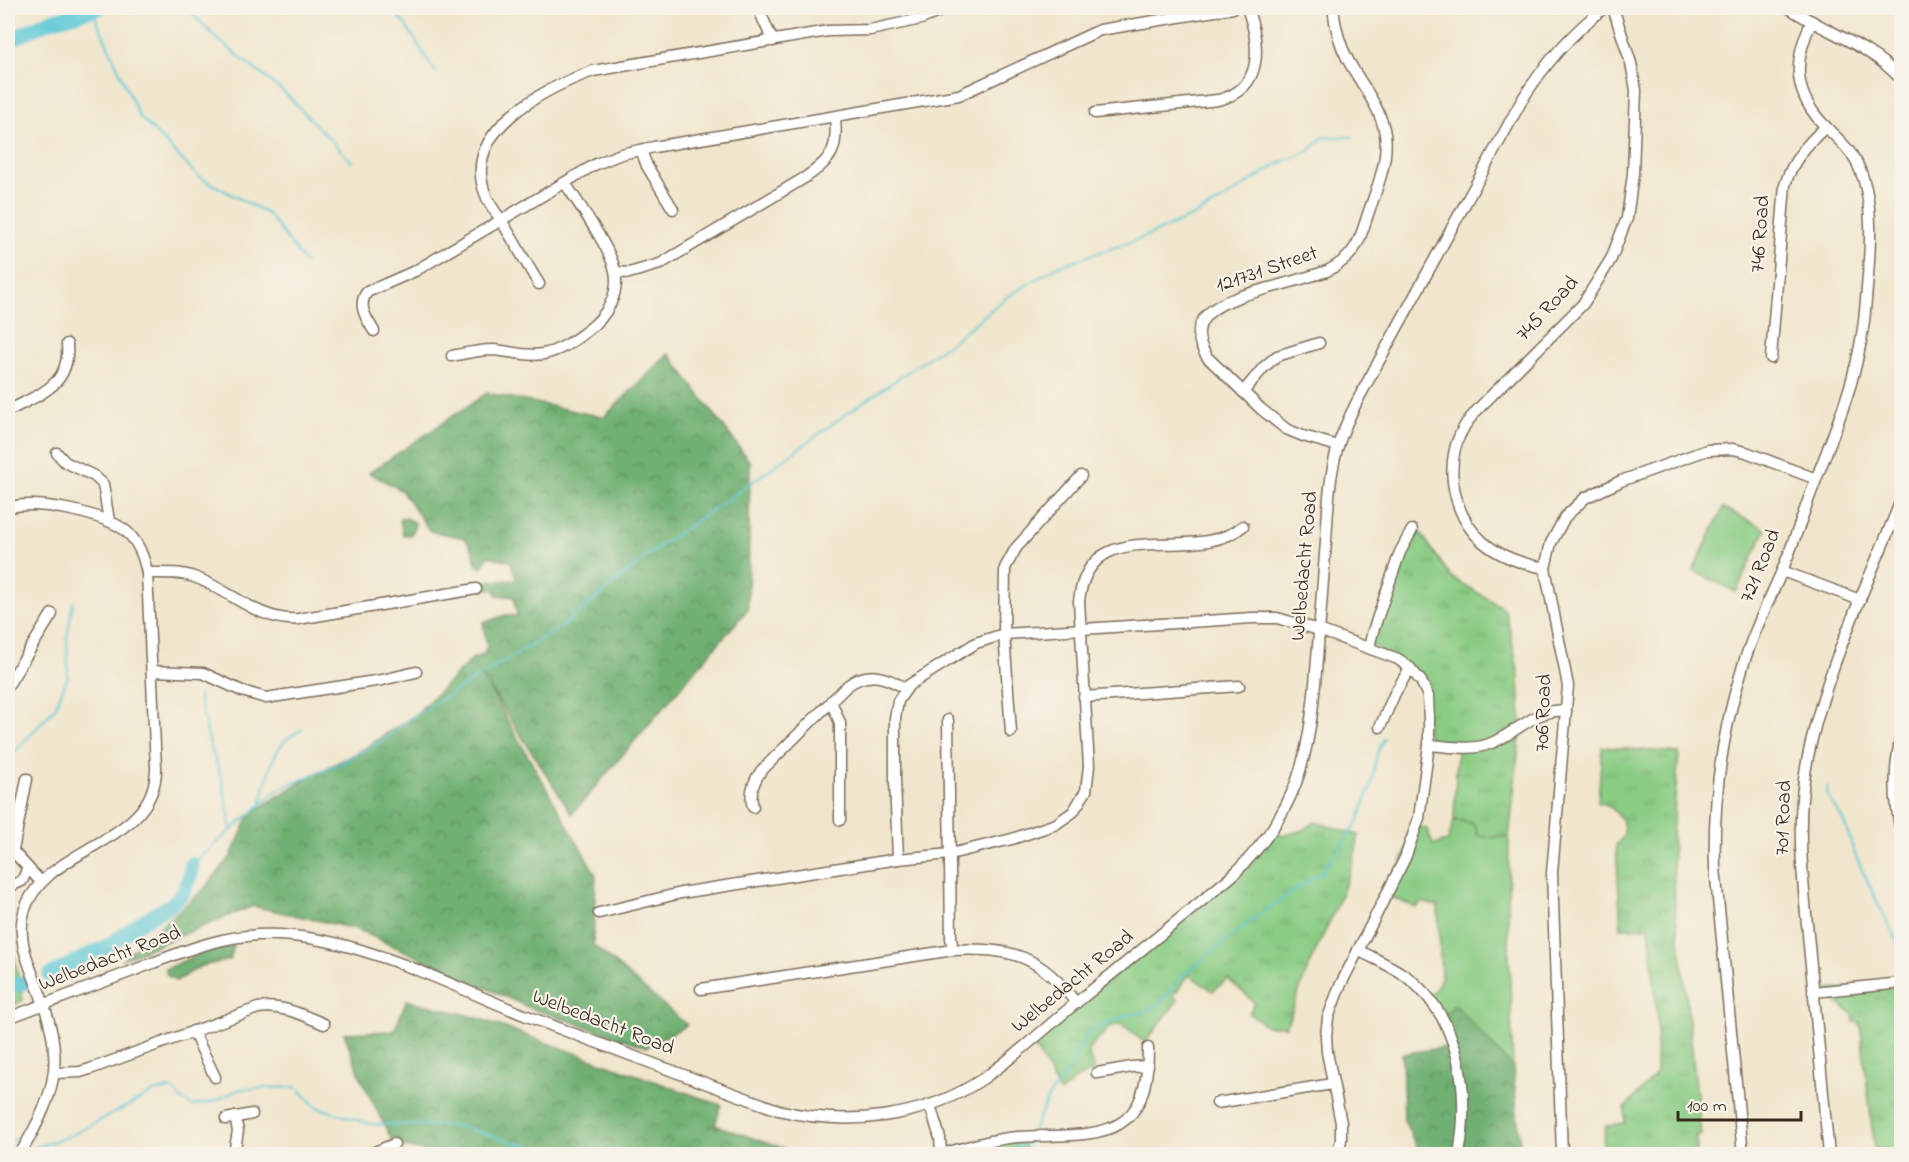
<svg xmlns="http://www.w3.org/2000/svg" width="1909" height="1162" font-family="'Indie Flower',sans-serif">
	<defs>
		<pattern id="grass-tufts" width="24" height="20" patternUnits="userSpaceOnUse" patternTransform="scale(1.5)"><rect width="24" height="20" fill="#8acc84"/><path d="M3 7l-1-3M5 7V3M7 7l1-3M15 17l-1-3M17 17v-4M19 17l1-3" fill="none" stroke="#78af72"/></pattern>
		<pattern id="forest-crowns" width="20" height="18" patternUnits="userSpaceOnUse" patternTransform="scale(1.5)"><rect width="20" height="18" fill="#6fb072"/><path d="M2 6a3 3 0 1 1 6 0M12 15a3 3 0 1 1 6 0" fill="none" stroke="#5c8f5d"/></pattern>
	</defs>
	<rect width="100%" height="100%" fill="#f7f3e8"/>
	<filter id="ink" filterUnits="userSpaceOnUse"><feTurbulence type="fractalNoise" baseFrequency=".0167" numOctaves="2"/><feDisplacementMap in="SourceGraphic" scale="12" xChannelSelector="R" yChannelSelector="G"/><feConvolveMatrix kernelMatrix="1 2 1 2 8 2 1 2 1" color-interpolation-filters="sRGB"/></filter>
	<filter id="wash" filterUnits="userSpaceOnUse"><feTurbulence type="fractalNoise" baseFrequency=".008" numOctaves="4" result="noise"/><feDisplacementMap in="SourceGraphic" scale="24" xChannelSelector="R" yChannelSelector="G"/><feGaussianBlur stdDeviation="1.35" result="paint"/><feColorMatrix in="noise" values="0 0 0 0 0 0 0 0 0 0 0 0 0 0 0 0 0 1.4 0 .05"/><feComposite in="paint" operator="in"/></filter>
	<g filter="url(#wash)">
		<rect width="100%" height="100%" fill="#f1e6cd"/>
		<g fill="url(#grass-tufts)" stroke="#627b51" stroke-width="1.5">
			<path d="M1418,529L1451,577L1500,606L1506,612L1519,675L1521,726L1509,837H1484L1477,835L1476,828L1472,823L1454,820L1457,748L1429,746L1421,681L1370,643L1412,531Z"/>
			<path d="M1602,747L1679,753L1672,835L1675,908L1686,993L1701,1135H1696L1697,1150L1686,1154H1601L1606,1126L1625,1123V1108L1656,1074L1657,1014L1649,927L1621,928L1616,845C1619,842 1624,838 1624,833C1626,820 1610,802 1598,803Z"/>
			<path d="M1315,822L1359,835C1351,881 1330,920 1311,961C1302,982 1295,1005 1286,1026H1267L1249,1013L1255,1003L1228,979L1213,991L1189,975L1173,996L1178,1000L1145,1043L1122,1024L1111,1026L1088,1050L1094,1071L1077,1078L1060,1093L1039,1054L1030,1043L1207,900L1272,831L1283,836L1303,830Z"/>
			<path d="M8,925L23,1000L8,1009Z"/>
			<path d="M1901,983V1154H1875L1860,1022H1854V1016L1831,997L1828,990Z"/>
			<path d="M1022,1139L1027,1154H942Z"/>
		</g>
		<g fill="url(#forest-crowns)" stroke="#556d48" stroke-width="1.5">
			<path d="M669,354L750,462L748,609L572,814L481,674L596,875L593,945L687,1025L647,1047L530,1008L356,929L253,906L121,960L204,889L230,858L250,814L314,774L356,754L416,714L472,659L483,655L487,646L483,623L506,615L517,616L514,597L497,595L494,589L479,590L478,581L517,580L510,561L488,556L481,568L476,564L473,550L465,538L430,531L401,490L369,473L487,393L604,417Z"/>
			<path d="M406,518L415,523L413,532L410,535H403L400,519Z"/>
			<path d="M234,945L230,960L201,966L176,981L167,975L165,969L204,952Z"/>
			<path d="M407,1000L475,1017L721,1105L715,1125L797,1153L435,1154L394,1144L363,1083L344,1033L394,1031Z"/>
			<path d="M1455,1004L1513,1068L1519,1135L1522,1154H1420L1404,1120L1402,1054L1454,1046L1442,1018Z"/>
		</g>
		<g fill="#8acc84" stroke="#627b51" stroke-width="1.5">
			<path d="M1723,508L1766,529L1736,592L1693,571Z"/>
			<path d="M1454,820L1472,823L1476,828L1477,835L1484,837H1509L1508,923L1513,1068L1455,1004L1442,1018L1426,998L1435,990L1441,978L1438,906L1421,902L1417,908L1387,895L1417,826L1427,829L1433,845L1448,841Z"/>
		</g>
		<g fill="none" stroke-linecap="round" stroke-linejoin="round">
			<g stroke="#5cc7d6" stroke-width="2">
				<path d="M187,8L216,38L286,94L352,162"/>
				<path d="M389,8L405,24L436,73"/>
				<path d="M92,9L139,116L199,177L268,214L305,263"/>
				<path d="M198,694L210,745L222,779L231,828"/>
				<path d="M8,759L55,708L68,676L67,639L73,602"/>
				<path d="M1828,786C1824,800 1837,807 1842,818C1848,830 1850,842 1855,854C1869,887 1886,919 1902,951"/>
				<path d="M261,804C266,783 270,758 284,742C288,736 297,733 303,729"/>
				<path d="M192,864L279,789L341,763L382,741L417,714L560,628L661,545L741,490L852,410L950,343L1007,297L1058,266L1137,240L1193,216L1221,201L1276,165L1309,151L1323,137H1353"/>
				<path d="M227,1095L241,1089L297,1087L316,1107L370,1124L459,1126L557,1154"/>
				<path d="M1033,1130L1049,1096L1068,1071L1088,1033L1126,1015L1144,1013L1163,1000L1182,976L1253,919L1322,872L1358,822L1371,785L1377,754L1384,738"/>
				<path d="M8,1139H16"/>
				<path d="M37,1147L70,1136L156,1091L173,1089L181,1099L193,1106L212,1102L224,1097"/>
				<path d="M1016,1154L1019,1147L1032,1141"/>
			</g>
			<g stroke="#5cc7d6" stroke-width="15">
				<path d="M8,41L50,21L99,8"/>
				<path d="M50,975L109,945L144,920L171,905L183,893L190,876L192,864"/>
				<path d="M8,987L24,983"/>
			</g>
		</g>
	</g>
	<g filter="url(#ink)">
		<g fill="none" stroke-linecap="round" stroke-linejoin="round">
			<defs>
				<g id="minor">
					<path d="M758,8L773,41"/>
					<path d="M1333,8C1335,26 1339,44 1348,60C1360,83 1381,107 1385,134C1389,160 1376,191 1368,214C1359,243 1355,257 1327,271C1309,277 1291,282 1273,287C1241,296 1176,309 1207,357L1261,409L1286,429L1303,436L1338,446"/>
					<path d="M1789,8C1827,33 1870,45 1902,80"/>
					<path d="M1095,113L1218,100C1265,89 1260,43 1247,8"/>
					<path d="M641,150L647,166L673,209"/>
					<path d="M616,272L629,273L660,264L806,177C833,158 838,150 835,117"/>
					<path d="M539,284C526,263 514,241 501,220C495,211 488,203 485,193C461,130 546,88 593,71L828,31L870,30L921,19L948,8"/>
					<path d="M374,331C366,318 357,305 367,292L415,271L596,164L621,154L654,147L959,95L1100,30L1233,8"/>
					<path d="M452,356C466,353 479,350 493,350C510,351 526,357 543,354C560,351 575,340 588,330C606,317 620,294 615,271C611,249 578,203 565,183"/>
					<path d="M1771,358L1785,185C1792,161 1807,143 1826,127"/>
					<path d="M1243,392L1264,367L1277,356L1319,343"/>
					<path d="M8,411C39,394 71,386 67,344"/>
					<path d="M57,453L65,462L94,476L103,484L109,521"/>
					<path d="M8,508C31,498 108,514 127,532C139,543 144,557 147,573L156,768C156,846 44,844 24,912C17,937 27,960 36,983C65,1057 60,1087 20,1154"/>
					<path d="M1545,568C1494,559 1460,535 1453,482C1451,464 1454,444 1463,429C1467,421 1474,414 1480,407L1583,304L1611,259L1627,218L1633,174L1636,90L1631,63L1613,8"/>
					<path d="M1782,571L1860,600"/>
					<path d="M147,573C163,573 180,572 194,577C229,589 259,622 298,619L476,589"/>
					<path d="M1371,649L1370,643L1373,631L1400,552L1412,530"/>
					<path d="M152,671L203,673L242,691L266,698L382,680L416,672"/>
					<path d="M8,685L52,614"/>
					<path d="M1084,697L1239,686"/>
					<path d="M831,701L840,723V820"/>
					<path d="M948,720L951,938L953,950"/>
					<path d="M1380,727L1395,693L1410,668"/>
					<path d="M1011,732L1004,634L1005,568L1016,548L1081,476"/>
					<path d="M1902,732C1894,765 1893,801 1902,834"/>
					<path d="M1429,745C1448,746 1470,751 1489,744C1515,735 1536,707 1566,711"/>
					<path d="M753,807C749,794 753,782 761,771L847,686C867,670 886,676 906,689"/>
					<path d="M9,847L41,882"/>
					<path d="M13,850L27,779"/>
					<path d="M898,859L895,779V718L898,701L909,685L976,643L1004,634L1252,618H1277L1319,630L1398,659L1410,668L1421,681L1428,696L1429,722V745L1419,818L1405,858L1339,988L1328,1018L1326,1036L1327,1052L1341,1123V1140L1338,1154"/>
					<path d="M8,887L22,881L28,868"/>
					<path d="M599,913L681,893L898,859L950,854L1012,839L1056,824L1073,812L1086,791L1089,766L1079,601C1089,508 1194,568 1243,526"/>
					<path d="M1358,950C1375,959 1392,966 1407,977C1461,1018 1470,1092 1459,1154"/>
					<path d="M701,989L953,950C1011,947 1041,956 1076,1003"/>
					<path d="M1813,992L1902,983"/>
					<path d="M8,1018C50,1002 92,986 135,970C171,956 208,940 247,936C340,926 443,983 527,1016C610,1048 694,1079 778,1110C847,1127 924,1119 984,1078C1016,1056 1045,1028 1076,1003C1128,961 1180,919 1232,876C1302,809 1310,751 1317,659C1320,619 1323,580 1326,541C1328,509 1329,476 1338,446C1344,427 1353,409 1362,392L1522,100C1544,65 1572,33 1604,8"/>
					<path d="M193,1031L215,1077"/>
					<path d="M55,1073L80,1072L90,1069L258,1008C281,1004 303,1015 324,1024"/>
					<path d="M1097,1073L1132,1067L1148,1066"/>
					<path d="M1217,1103L1332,1084"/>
					<path d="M930,1105L940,1138L941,1154"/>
					<path d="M226,1119L252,1114"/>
					<path d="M234,1154L238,1131L235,1117"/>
					<path d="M370,1154L394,1144"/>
					<path d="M942,1154C967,1147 992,1139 1018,1137C1093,1133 1149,1146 1148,1048"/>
					<path d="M1562,1154L1552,873L1568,686L1545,568L1551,543L1565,517L1585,498L1621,481L1707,450L1733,449L1746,452L1816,479"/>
					<path d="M1743,1154L1715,868C1713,802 1721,738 1740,676C1750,639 1767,605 1782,571C1794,542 1804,511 1815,482C1839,420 1862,367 1866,300C1869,261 1876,207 1860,170C1853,152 1840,141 1827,128C1793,95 1792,62 1812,21"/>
					<path d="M1829,1154C1822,1088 1817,1022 1810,956C1805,898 1796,838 1804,780C1818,683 1866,589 1902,498"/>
				</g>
			</defs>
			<use href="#minor" stroke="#7b6c5b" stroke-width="13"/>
			<use href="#minor" stroke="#fff" stroke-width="10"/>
		</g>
	</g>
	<g text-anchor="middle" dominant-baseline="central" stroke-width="4.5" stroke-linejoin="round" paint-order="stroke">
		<g font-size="21" fill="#3b2a1e" stroke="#f7f3e8">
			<text transform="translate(1761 234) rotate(-86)">746 Road</text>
			<text transform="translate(1267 270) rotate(-19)">121731 Street</text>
			<text transform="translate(1548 309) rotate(-47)">745 Road</text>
			<text transform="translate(1305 566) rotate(-85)">Welbedacht Road</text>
			<text transform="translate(1761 566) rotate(-68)">721 Road</text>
			<text transform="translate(1544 713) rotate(-88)">706 Road</text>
			<text transform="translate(1784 818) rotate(-88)">701 Road</text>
			<text transform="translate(110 959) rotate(-21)">Welbedacht Road</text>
			<text transform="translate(1073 982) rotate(-39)">Welbedacht Road</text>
			<text transform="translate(603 1023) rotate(21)">Welbedacht Road</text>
		</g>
	</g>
	<rect width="1909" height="1162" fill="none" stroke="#f7f3e8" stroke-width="30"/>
	<path d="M1678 1111v9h123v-9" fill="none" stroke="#3b2a1e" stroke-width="3"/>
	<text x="1687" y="1111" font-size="18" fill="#3b2a1e" stroke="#f7f3e8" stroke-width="4.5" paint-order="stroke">100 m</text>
</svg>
